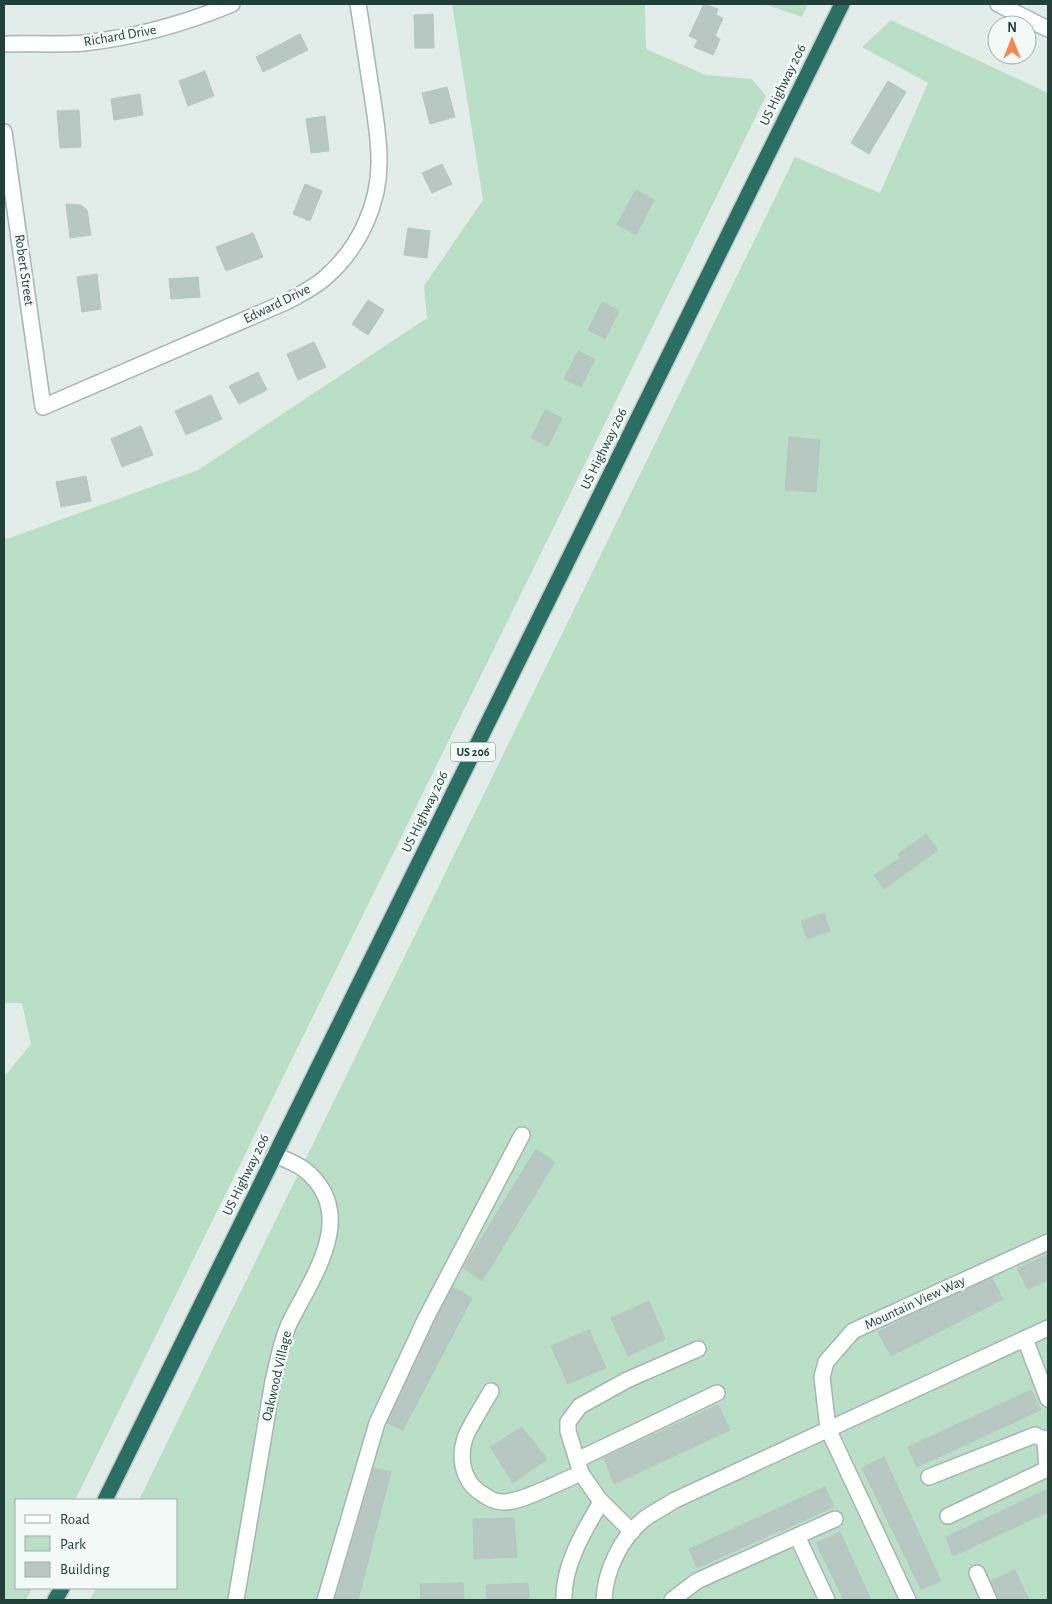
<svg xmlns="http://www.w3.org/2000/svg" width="1052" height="1604" font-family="'Alegreya Sans',sans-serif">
	<rect width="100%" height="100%" fill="#e2ede9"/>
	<g fill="#b9e0c6">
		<path d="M452,4H645L646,49L706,75L752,79L766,96L75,1500H16V1588H32L26,1600H4V1077L31,1044L22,1003H4V537L7,539L198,470L427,318L424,286L483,200Z"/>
		<path d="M764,4H808L802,17Z"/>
		<path d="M891,20L1048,93V1600H90L96,1588H176V1500H139L795,157L880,193L928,83L862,47Z"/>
	</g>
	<g fill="#b7c8c2" stroke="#b4c8c0">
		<path d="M704,4L718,9L716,15L723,18L715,36L720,39L713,55L694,47L698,40L689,36Z"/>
		<path d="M433,14L434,48H415L414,15Z"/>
		<path d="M300,34L308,50L263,72L256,57Z"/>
		<path d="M205,71L214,96L188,106L179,81Z"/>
		<path d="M888,81L906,92L869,154L851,143Z"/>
		<path d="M447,87L455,117L430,124L422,93Z"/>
		<path d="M140,94L143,115L114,120L111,99Z"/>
		<path d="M79,110L81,147L60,148L57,111Z"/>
		<path d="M325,116L329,151L311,153L306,119Z"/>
		<path d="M442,164L452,184L432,193L422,173Z"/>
		<path d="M305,184L322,191L310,221L293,214Z"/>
		<path d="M636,190L654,200L636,235L617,224Z"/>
		<path d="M66,204L81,205L87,210L91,235L70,238Z"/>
		<path d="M408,228L430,231L427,258L404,255Z"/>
		<path d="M253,233L263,257L226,271L216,247Z"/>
		<path d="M97,274L101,309L82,312L77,277Z"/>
		<path d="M198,277L200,297L171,299L169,279Z"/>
		<path d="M368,300L384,310L368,335L352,324Z"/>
		<path d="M602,302L619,311L605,339L588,330Z"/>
		<path d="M314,342L326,367L298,380L287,354Z"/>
		<path d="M578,351L595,359L581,387L564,379Z"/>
		<path d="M258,372L267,390L239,404L229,386Z"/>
		<path d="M211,395L222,419L186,435L175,411Z"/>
		<path d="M545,410L562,418L548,446L531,438Z"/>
		<path d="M141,426L153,455L122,467L111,439Z"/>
		<path d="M789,437L820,440L816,492L785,490Z"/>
		<path d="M86,476L91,501L61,507L56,482Z"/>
		<path d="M926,834L938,850L884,889L874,875L900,858L898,854Z"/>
		<path d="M824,913L830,931L807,939L801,921Z"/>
		<path d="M536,1149L555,1162L482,1281L463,1268Z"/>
		<path d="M1048,1254V1280L1028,1289L1017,1269Z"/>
		<path d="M992,1278L1003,1299L891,1356L878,1332L921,1310Z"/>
		<path d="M453,1287L472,1298L403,1430L387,1423L434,1322Z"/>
		<path d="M649,1301L665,1339L628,1356L611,1318Z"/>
		<path d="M589,1330L606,1368L568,1384L551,1346Z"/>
		<path d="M1031,1390L1041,1410L917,1467L908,1447Z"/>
		<path d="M718,1405L730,1430L614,1484L604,1458Z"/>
		<path d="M522,1427L547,1459L513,1483L490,1447Z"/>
		<path d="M884,1457L941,1581L921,1589L862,1468Z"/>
		<path d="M374,1468L391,1472L358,1600H335Z"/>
		<path d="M825,1487L834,1507L697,1568L689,1549Z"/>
		<path d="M1048,1489V1512L953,1556L946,1537Z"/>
		<path d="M514,1518L517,1557L474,1559L473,1519Z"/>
		<path d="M840,1532L871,1600H844L816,1543Z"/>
		<path d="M1015,1570L1029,1600H1000L991,1581Z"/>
		<path d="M463,1583L464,1600H421L420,1584Z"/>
		<path d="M528,1583L529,1600H487L486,1585Z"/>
	</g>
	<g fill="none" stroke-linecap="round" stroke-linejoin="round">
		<defs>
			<g id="minor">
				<path d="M998,4L1048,29"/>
				<path d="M4,44C30,43 58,45 84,43C136,37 184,24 232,4"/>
				<path d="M4,132L43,407L288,301C301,294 315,287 326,277C360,247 380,203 379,159C379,137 375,116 372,94C367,64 363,34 358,4"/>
				<path d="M1025,1339L1048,1399"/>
				<path d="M491,1391C484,1404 470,1425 465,1438C459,1456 462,1479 478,1491C487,1497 494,1503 506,1502C524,1501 562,1481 581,1473"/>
				<path d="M577,1460L717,1393"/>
				<path d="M929,1477L1035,1435L1045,1440L1048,1438"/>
				<path d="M948,1516L1047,1469L1045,1440"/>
				<path d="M632,1532L599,1499L581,1473L568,1431V1422L580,1406L627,1380L698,1349"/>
				<path d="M797,1536L827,1600"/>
				<path d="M977,1573L989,1600"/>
				<path d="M236,1600L273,1381C278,1362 281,1340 290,1322C313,1276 359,1214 305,1170C296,1163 285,1159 274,1155"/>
				<path d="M325,1600L377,1423L426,1318L522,1135"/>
				<path d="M564,1600C563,1565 584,1531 601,1502"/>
				<path d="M604,1600C605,1572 620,1539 643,1520C652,1513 663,1508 673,1501L1048,1328"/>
				<path d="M672,1600L697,1581L835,1519"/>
				<path d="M908,1600L828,1429L822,1377L826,1362L853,1331L1048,1242"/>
			</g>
			<g id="highway">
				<path d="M105,1500L842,4"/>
				<path d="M55,1600L62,1588"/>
			</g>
		</defs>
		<use href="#minor" stroke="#a4b6b1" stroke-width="18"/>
		<use href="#highway" stroke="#c1cac8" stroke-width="18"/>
		<use href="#minor" stroke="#fff" stroke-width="15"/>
		<use href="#highway" stroke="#2a6f64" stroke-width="15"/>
	</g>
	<g text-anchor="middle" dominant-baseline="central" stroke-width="5" stroke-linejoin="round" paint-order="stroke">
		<rect fill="#f3f9f7" stroke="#5f7872" stroke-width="1" x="450.5" y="742.5" width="45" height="19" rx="4"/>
		<g font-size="12" font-weight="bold" fill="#204039">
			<text x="473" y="752">US 206</text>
		</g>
		<g font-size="14" fill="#204039" stroke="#f3f9f7">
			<text transform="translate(120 36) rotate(-10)">Richard Drive</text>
			<text transform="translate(783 85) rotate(-64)">US Highway 206</text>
			<text transform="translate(24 270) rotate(82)">Robert Street</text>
			<text transform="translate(277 304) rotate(-26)">Edward Drive</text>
			<text transform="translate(604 449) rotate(-64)">US Highway 206</text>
			<text transform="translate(425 812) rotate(-64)">US Highway 206</text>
			<text transform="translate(246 1175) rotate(-64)">US Highway 206</text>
			<text transform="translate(915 1303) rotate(-25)">Mountain View Way</text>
			<text transform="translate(277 1376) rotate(-77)">Oakwood Village</text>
		</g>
	</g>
	<rect width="1052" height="1604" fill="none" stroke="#204039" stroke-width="10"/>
	<rect x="15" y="1499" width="162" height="90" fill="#f3f9f7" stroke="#9fafab"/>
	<rect x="25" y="1515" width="25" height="8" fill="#ffffff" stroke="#9fafab"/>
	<text x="60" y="1524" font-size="15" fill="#204039">Road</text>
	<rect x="25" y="1536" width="25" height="15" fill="#b9e0c6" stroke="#9fafab"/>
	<text x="60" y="1549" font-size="15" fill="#204039">Park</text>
	<rect x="25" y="1562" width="25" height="15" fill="#b7c8c2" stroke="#9fafab"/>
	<text x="60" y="1574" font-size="15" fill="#204039">Building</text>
	<g transform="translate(1012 40)"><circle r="24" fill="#f3f9f7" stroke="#9fafab"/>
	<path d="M0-4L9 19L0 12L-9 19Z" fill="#fd8451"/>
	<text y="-8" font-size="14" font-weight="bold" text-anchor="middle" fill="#204039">N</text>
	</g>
</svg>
